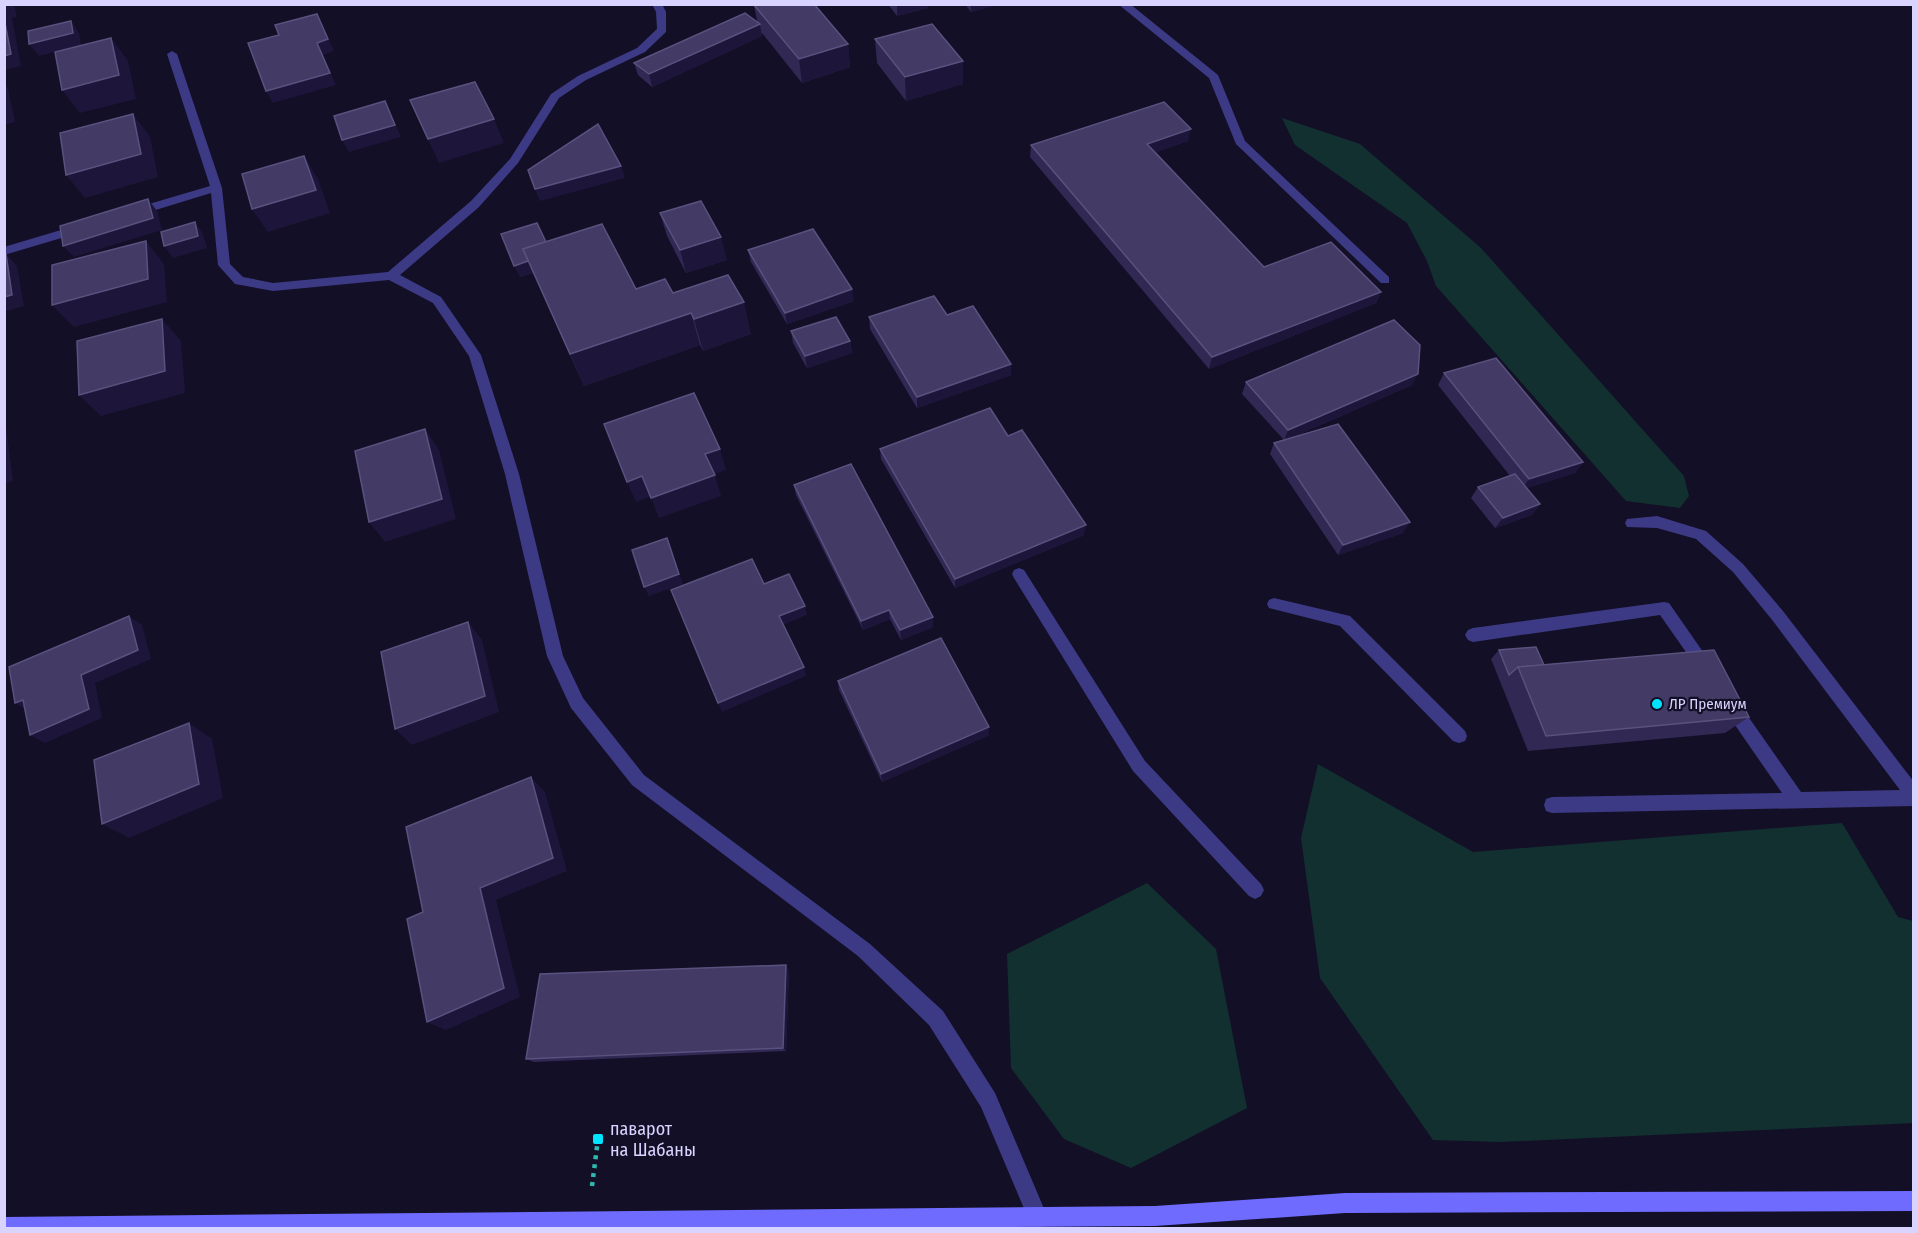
<svg xmlns="http://www.w3.org/2000/svg" width="1918" height="1233" font-family="'Fira Sans Condensed',sans-serif">
	<rect width="100%" height="100%" fill="#130f26"/>
	<g fill="#12302f">
		<path d="M1282,118L1360,144L1481,248L1684,476L1689,496L1680,508L1626,501L1436,286L1427,261L1407,223L1295,145Z"/>
		<path d="M1318,764L1473,852L1842,823L1898,917L1913,921V1123L1501,1142L1433,1140L1320,978L1301,838Z"/>
		<path d="M1147,883L1216,949L1247,1108L1131,1168L1064,1139L1011,1068L1007,954Z"/>
	</g>
	<g fill="none" stroke-linecap="round" stroke-linejoin="round">
		<path stroke="#2fb8b0" stroke-width="4.5" stroke-dasharray="4 5" stroke-linecap="butt" d="M592,1186L598,1139"/>
		<g fill="#3d3a85" fill-rule="evenodd">
			<path d="M652,4H662L666,12V32L645,52L586,80L559,98L518,163L479,207L400,275L441,297L481,355L519,474L563,656L583,698L644,775L870,944L943,1011L995,1093L1048,1218L1045,1225L1038,1228L1031,1225L981,1107L929,1025L858,956L632,785L571,708L547,656L505,474L469,356L433,303L389,280L273,291L235,284L218,265L211,193L136,216L130,212L132,209L210,186L167,54L172,51L177,54L222,188L230,264L243,277L273,283L388,272L471,201L510,159L551,94L578,76L637,48L657,29L656,12Z"/>
			<path d="M1118,4H1130L1218,75L1245,141L1389,277V283H1381L1236,144L1209,78Z"/>
			<path d="M81,224L87,228L85,231L4,255V247Z"/>
			<path d="M1657,516L1706,531L1743,564L1783,611L1914,782V806L1552,813L1546,811L1544,805L1546,799L1552,797L1782,793L1726,712L1724,707L1726,702L1732,700L1738,702L1801,792L1900,790L1773,621L1733,572L1696,539L1657,528L1627,527L1625,523L1627,519Z"/>
			<path d="M1019,568L1024,570L1145,761L1261,884L1264,890L1261,896L1255,899L1249,896L1133,771L1014,578L1012,574L1014,570Z"/>
			<path d="M1274,598L1350,616L1465,731L1467,736L1465,741L1459,743L1453,741L1340,626L1269,608L1267,604L1269,600Z"/>
			<path d="M1664,602L1669,603L1710,662L1713,667L1710,672L1705,674L1700,672L1660,615L1473,642L1468,640L1465,635L1468,630L1473,628Z"/>
		</g>
		<path fill="#6f6bff" fill-rule="evenodd" d="M1914,1191V1211L1345,1213L1155,1226L901,1228H4V1217L1155,1206L1345,1193Z"/>
	</g>
	<g fill="#312854">
		<path d="M888,4H928V8L897,16Z"/>
		<path d="M965,4H999L971,12Z"/>
		<path d="M754,5L848,44L850,67L802,83L762,33V36L652,87L638,75L634,63L757,21Z"/>
		<path d="M875,39L963,61V84L906,101L877,63Z"/>
		<path d="M1188,141L1156,152L1264,267L1381,292L1376,303L1209,369L1030,157L1031,145Z"/>
		<path d="M660,213L727,260L686,273L667,236Z"/>
		<path d="M546,242L636,289L673,293L751,334L703,351L700,345L584,386L533,273L520,277Z"/>
		<path d="M748,250L854,301L787,324L751,262Z"/>
		<path d="M947,315L1011,364V375L917,408L870,329L869,317Z"/>
		<path d="M791,331L850,341L852,353L807,368L793,343Z"/>
		<path d="M1444,373L1583,462L1575,473L1526,488L1540,504L1532,515L1495,528L1471,498L1478,487L1510,476L1438,385Z"/>
		<path d="M1246,382L1412,385L1286,440L1403,533L1338,555L1270,454L1274,443L1284,440L1242,394Z"/>
		<path d="M1008,436L1084,535L955,588L881,459L880,449Z"/>
		<path d="M794,485L933,627L901,640L890,619L863,630L796,495Z"/>
		<path d="M1499,650L1544,665L1749,717L1725,733L1528,751L1491,659Z"/>
		<path d="M838,681L989,735L882,782L839,690Z"/>
		<path d="M789,970L786,1051L534,1062L526,1059Z"/>
	</g>
	<g fill="#1d163a">
		<path d="M7,4H14L17,17L12,18L21,66L4,70V6Z"/>
		<path d="M897,4H928V8L897,16Z"/>
		<path d="M971,4H999L971,12Z"/>
		<path d="M317,14L334,51L323,55L336,85L273,103L266,91L317,43Z"/>
		<path d="M71,21L79,33L81,45L39,56L29,44Z"/>
		<path d="M760,24L762,36L652,87L649,74Z"/>
		<path d="M111,38L128,61L136,99L80,113L62,90Z"/>
		<path d="M848,44L850,67L802,83L799,59Z"/>
		<path d="M963,61V84L906,101L905,77Z"/>
		<path d="M4,84L8,88L15,122L4,125Z"/>
		<path d="M385,101L401,137L349,152L342,140Z"/>
		<path d="M133,114L150,137L158,177L85,198L66,175Z"/>
		<path d="M494,119L504,143L439,163L428,139Z"/>
		<path d="M1191,129L1188,141L1145,156L1147,144Z"/>
		<path d="M304,156L318,179L330,213L268,232L252,209Z"/>
		<path d="M621,166L625,178L540,201L535,189Z"/>
		<path d="M148,199L157,211L162,230L74,257L63,246Z"/>
		<path d="M195,222L203,234L207,248L173,258L164,246Z"/>
		<path d="M721,237L727,260L686,273L680,250Z"/>
		<path d="M146,241L164,264L167,302L74,327L52,305Z"/>
		<path d="M6,254L17,266L24,306L4,312Z"/>
		<path d="M528,261L533,273L520,277L514,266Z"/>
		<path d="M852,289L854,301L787,324L785,313Z"/>
		<path d="M1381,292L1376,303L1209,369L1212,357Z"/>
		<path d="M744,302L751,334L703,351L694,319Z"/>
		<path d="M691,313L700,345L584,386L570,354Z"/>
		<path d="M162,319L181,341L185,393L101,416L79,395Z"/>
		<path d="M850,341L852,353L807,368L805,356Z"/>
		<path d="M1011,364V375L917,408V397Z"/>
		<path d="M1418,374L1412,385L1284,441L1288,430Z"/>
		<path d="M4,410L13,481L4,484Z"/>
		<path d="M425,429L439,450L456,519L385,542L369,522Z"/>
		<path d="M720,449L726,470L712,475L705,454Z"/>
		<path d="M1583,462L1575,473L1521,490L1529,479Z"/>
		<path d="M715,475L721,496L659,518L651,498Z"/>
		<path d="M642,476L650,497L636,502L627,482Z"/>
		<path d="M1540,504L1532,515L1495,528L1503,518Z"/>
		<path d="M1410,522L1403,533L1338,555L1343,545Z"/>
		<path d="M1086,525L1084,535L955,588V579Z"/>
		<path d="M667,538L683,584L649,596L644,587Z"/>
		<path d="M805,606L807,615L782,625L779,616Z"/>
		<path d="M889,610L890,619L863,630L861,621Z"/>
		<path d="M129,616L142,625L151,659L95,683L102,718L45,743L30,735Z"/>
		<path d="M933,617V627L901,640L900,630Z"/>
		<path d="M468,622L482,640L499,712L412,745L395,729Z"/>
		<path d="M804,667L806,676L722,712L718,703Z"/>
		<path d="M23,700L30,712L15,703Z"/>
		<path d="M189,723L212,739L223,798L129,838L102,824Z"/>
		<path d="M989,727V735L882,782L881,774Z"/>
		<path d="M531,777L545,792L567,871L496,900L520,997L446,1030L427,1022L480,888Z"/>
		<path d="M786,965L789,970L786,1051L783,1048Z"/>
	</g>
	<g fill="#433a66" stroke="#5a527e" stroke-width="1.5">
		<path d="M814,4L848,44L799,59L754,5Z"/>
		<path d="M745,13L760,24L649,74L634,63Z"/>
		<path d="M317,14L328,39L317,43L330,73L266,91L248,43L279,35L275,25Z"/>
		<path d="M4,18L11,54L4,56Z"/>
		<path d="M71,21L73,33L29,44L28,31Z"/>
		<path d="M932,24L963,61L905,77L875,39Z"/>
		<path d="M111,38L119,75L62,90L55,52Z"/>
		<path d="M475,82L494,119L428,139L410,100Z"/>
		<path d="M385,101L395,125L342,140L334,116Z"/>
		<path d="M1164,102L1191,129L1147,144L1264,267L1331,242L1381,292L1212,357L1031,145Z"/>
		<path d="M133,114L141,154L66,175L60,133Z"/>
		<path d="M598,124L621,166L535,189L528,170Z"/>
		<path d="M304,156L316,190L252,209L242,174Z"/>
		<path d="M148,199L153,218L63,246L60,226Z"/>
		<path d="M701,201L721,237L680,250L660,213Z"/>
		<path d="M195,222L198,236L164,246L161,232Z"/>
		<path d="M537,223L546,242L523,249L528,261L514,266L501,234Z"/>
		<path d="M602,224L636,289L665,279L673,293L728,275L744,302L694,319L691,313L570,354L523,249Z"/>
		<path d="M813,229L852,289L785,313L748,250Z"/>
		<path d="M146,241L148,279L52,305V265Z"/>
		<path d="M4,254H6L12,295L4,297Z"/>
		<path d="M934,296L947,315L973,306L1011,364L917,397L869,317Z"/>
		<path d="M836,317L850,341L805,356L791,331Z"/>
		<path d="M162,319L165,371L79,395L77,341Z"/>
		<path d="M1394,320L1420,345L1418,374L1288,430L1246,382Z"/>
		<path d="M1496,358L1583,462L1529,479L1444,373Z"/>
		<path d="M694,393L720,449L705,454L715,475L651,498L642,476L627,482L604,424Z"/>
		<path d="M990,408L1008,436L1022,430L1086,525L955,579L880,449Z"/>
		<path d="M1338,424L1410,522L1343,545L1274,443Z"/>
		<path d="M425,429L442,499L369,522L355,451Z"/>
		<path d="M851,464L933,617L900,630L889,610L861,621L794,485Z"/>
		<path d="M1515,474L1540,504L1503,518L1478,487Z"/>
		<path d="M667,538L679,574L644,587L632,550Z"/>
		<path d="M752,559L764,584L789,574L805,606L779,616L804,667L718,703L671,590Z"/>
		<path d="M129,616L138,650L81,675L89,709L30,735L23,700L15,703L9,667Z"/>
		<path d="M468,622L485,696L395,729L381,652Z"/>
		<path d="M941,638L989,727L881,774L838,681Z"/>
		<path d="M1536,647L1544,665L1518,667L1509,675L1499,650Z"/>
		<path d="M1714,650L1749,717L1546,736L1518,667Z"/>
		<path d="M189,723L199,784L102,824L94,760Z"/>
		<path d="M531,777L553,858L480,888L504,988L427,1022L407,919L423,912L406,827Z"/>
		<path d="M786,965L783,1048L526,1059L540,974Z"/>
	</g>
	<g fill="#00e5ff" stroke="#130f26" stroke-width="2">
		<circle cx="1657" cy="704" r="6"/>
		<rect x="592" y="1133" width="12" height="12" rx="3"/>
	</g>
	<g text-anchor="middle" dominant-baseline="central" stroke-width="4.5" stroke-linejoin="round" paint-order="stroke">
		<g font-size="15" fill="#d9d4ff" stroke="#130f26" text-anchor="start">
			<text x="1669" y="704">ЛР Премиум</text>
		</g>
		<g font-size="18" fill="#d9d4ff" stroke="#130f26" text-anchor="start">
			<text x="610" y="1129">паварот<tspan x="610" dy="21">на Шабаны</tspan></text>
		</g>
	</g>
	<rect width="1918" height="1233" fill="none" stroke="#d9d4ff" stroke-width="12"/>
</svg>
